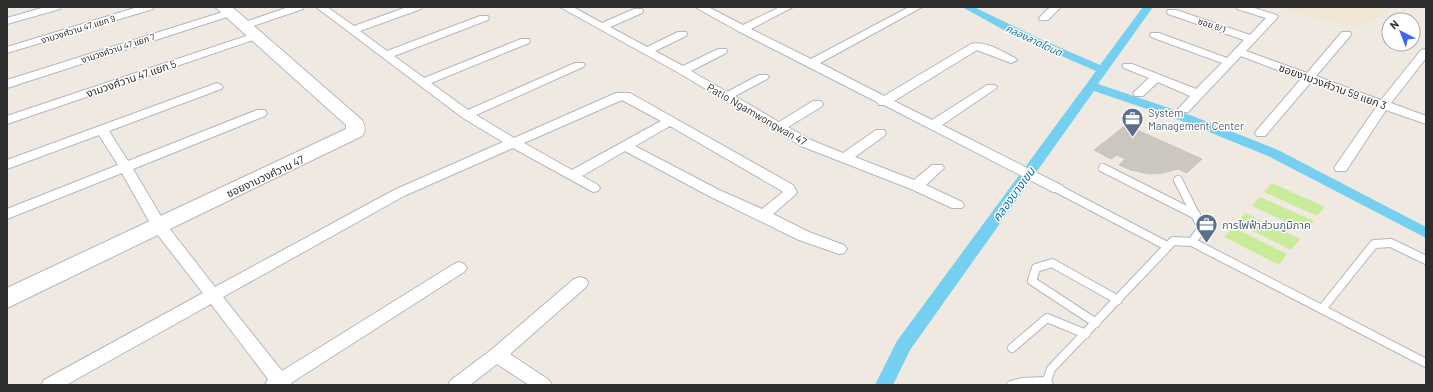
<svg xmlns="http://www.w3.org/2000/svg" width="1433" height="392" font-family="Barlow,'Noto Sans Thai',sans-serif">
	<rect width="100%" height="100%" fill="#efe9e1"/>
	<path fill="#f0e6d1" d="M1278,7H1392L1383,14L1358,27L1291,12Z"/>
	<g fill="#c9ec9a">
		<path d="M1272,183L1325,207L1317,216L1264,192Z"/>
		<path d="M1260,197L1314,221L1306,231L1252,206Z"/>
		<path d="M1245,213L1300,239L1291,250L1237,223Z"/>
		<path d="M1233,227L1287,254L1279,265L1224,237Z"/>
	</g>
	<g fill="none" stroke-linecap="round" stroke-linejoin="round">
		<path fill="#75cff0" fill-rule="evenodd" d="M962,7H974L1038,38L1100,65L1143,7H1153L1098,84L1190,115L1278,150L1426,227V238L1268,156L1182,121L1094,91L910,350L893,385H875L897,341L1096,71L1013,35Z"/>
	</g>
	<path fill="#cbc7bf" stroke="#cbc5ba" d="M1126,125L1202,159L1187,173L1178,169L1163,173L1149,174L1131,170L1119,165L1125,159L1117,155L1111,159L1094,150Z"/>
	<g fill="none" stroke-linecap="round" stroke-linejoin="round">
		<defs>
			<g id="lane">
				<path d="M1103,168L1196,215"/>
				<path d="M1178,180L1202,228L1192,242"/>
				<path d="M1058,189L1167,246"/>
				<path d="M1322,309L1374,244L1391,243L1426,260"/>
				<path d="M1096,323L1032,281L1036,268L1052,263L1118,300"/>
				<path d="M1012,348L1047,318L1086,334"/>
				<path d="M1011,385L1022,382L1047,381"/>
				<path d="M1049,385L1047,381L1051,369L1173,241L1192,242L1426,363"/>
			</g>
			<g id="street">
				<path d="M45,7H61L60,9L7,24V18Z"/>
				<path d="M138,7H154L153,9L7,53V47Z"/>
				<path d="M289,7H304L303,9L247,28L243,29L238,26L239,24Z"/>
				<path d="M316,7H327L354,26L407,7H422L421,9L360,31L387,51L480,16H488L489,18L488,20L394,56L424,78L521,39H529L530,41L529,43L431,83L468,110L575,63H583L585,65L583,67L476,115L514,138L616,93H630L793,185L797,192L795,195L773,214L809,232L844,245L847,249L844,253L839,254L799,240L709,196L625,151L582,176L598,185L600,188L598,191L593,192L513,148L404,196L223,297L282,371L454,264L459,262L464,264L467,268L464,272L291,383L292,385H265L268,379L211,304L66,385H41L44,380L203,293L154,230L122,173L7,219V209L118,165L99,135L7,169V160L217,83L221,85L223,87L221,89L109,131L128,161L257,110H265L267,113L265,116L133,169L165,223L215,287L394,190L503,142L463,118ZM622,100L661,121L572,170L524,143ZM670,126L782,191L783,192L762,209L719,190L635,146Z"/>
				<path d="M560,7H573L602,23L634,9H642L643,11L642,13L610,27L647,47L678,32H686L687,34L686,36L655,51L683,66L718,49H726L727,51L726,53L691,71L727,92L759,75H767L769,77L767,79L735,96L779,122L813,101H821L823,104L821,107L788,127L811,140L843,153L876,130H884L886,133L884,136L855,157L914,180L932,165H942L944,168L926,185L962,202L964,205L962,208H952L911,189L801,146L679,73Z"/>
				<path d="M695,7H708L743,25L780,7H793L751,29L811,59L909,7H922L820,63L884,96L971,44C985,40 1003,52 1015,58L1017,60L1011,63L977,50L894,101L932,120L987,85H995L997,87L995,89L942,125L1063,186L1065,189L1063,192H1053L884,105H879L877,102L738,31Z"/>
				<path d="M1050,7H1061L1048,20H1040L1039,18Z"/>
				<path d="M1236,7H1251L1277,15L1278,17L1246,51L1307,73L1342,32H1350L1351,34L1350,36L1316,76L1381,100L1421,50L1426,49V58L1391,103L1426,116V124L1386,110L1346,171H1336L1334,168L1377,106L1311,82L1265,136H1257L1255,133L1257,130L1301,79L1241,56L1188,112H1180L1178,109L1190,96L1158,82L1143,96H1135L1133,93L1149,78L1124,68L1122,66L1124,64H1132L1196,89L1222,63L1151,37L1150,35L1151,33H1159L1227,58L1244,40L1168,14L1167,12L1168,10H1176L1250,35L1266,18L1237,9Z"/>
				<path d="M229,10L234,13L233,15L7,88V80Z"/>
				<path d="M255,33L259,34L260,36L259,38L7,124V116Z"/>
				<path d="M580,277L586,279L588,283L586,287L510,354L549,380L552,385H529L497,364L470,385H448L451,380L491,350L574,279Z"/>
			</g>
			<path id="secondary" d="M215,7H232L362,120C365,126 366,131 362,136L7,308V288L346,129V125Z"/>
		</defs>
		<use href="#lane" stroke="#b4b7c1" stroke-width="10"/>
		<use href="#street" stroke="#b4b7c1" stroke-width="2"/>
		<use href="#secondary" stroke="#b4b7c1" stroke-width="2"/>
		<use href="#lane" stroke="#fff" stroke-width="8"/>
		<use href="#street" fill="#fff" fill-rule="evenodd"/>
		<use href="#secondary" fill="#fff" fill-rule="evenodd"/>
	</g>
	<defs>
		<symbol id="office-pin" viewBox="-11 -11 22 30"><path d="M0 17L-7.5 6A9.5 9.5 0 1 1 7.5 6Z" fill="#5c6f8a" stroke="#fff"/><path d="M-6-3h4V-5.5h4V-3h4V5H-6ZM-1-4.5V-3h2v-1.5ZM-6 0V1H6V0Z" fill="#fff"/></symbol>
	</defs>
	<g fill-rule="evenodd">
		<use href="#office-pin" x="1120" y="106" width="25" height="34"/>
		<use href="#office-pin" x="1194" y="212" width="25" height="34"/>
	</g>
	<g text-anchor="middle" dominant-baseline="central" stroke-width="3" stroke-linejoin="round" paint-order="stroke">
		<g font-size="9" fill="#2e2e2e" stroke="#fff">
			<text transform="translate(1212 25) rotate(19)">ซอย 8/1</text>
			<text transform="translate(78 29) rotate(-17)">งามวงศ์วาน 47 แยก 9</text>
			<text transform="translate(118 48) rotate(-18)">งามวงศ์วาน 47 แยก 7</text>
		</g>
		<g font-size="10" font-style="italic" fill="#0d6fa3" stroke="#fff">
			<text transform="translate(1034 40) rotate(25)">คลองลาดโตนด</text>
		</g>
		<g font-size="11" fill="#2e2e2e" stroke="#fff">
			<text transform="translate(131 78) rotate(-19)">งามวงศ์วาน 47 แยก 5</text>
			<text transform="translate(1333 86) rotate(20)">ซอยงามวงศ์วาน 59 แยก 3</text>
			<text transform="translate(757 114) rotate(30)">Patio Ngamwongwan 47</text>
			<text transform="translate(265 176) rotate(-25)">ซอยงามวงศ์วาน 47</text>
		</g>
		<g font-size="11" fill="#4e5e75" stroke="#fff" text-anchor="start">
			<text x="1148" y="112">System<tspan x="1148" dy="13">Management Center</tspan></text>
			<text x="1222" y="224">การไฟฟ้าส่วนภูมิภาค</text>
		</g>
		<g font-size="12" font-style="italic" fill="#0d6fa3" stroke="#fff">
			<text transform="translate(1013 194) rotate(-54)">คลองบางเขน</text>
		</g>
	</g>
	<rect width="1433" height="392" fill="none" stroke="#2e2e2e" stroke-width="16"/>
	<g transform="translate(1401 32) rotate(318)"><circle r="19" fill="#ffffff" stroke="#ababab"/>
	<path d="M0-3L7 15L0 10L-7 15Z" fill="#4264fb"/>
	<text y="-6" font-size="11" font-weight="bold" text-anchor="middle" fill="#2e2e2e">N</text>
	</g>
</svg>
